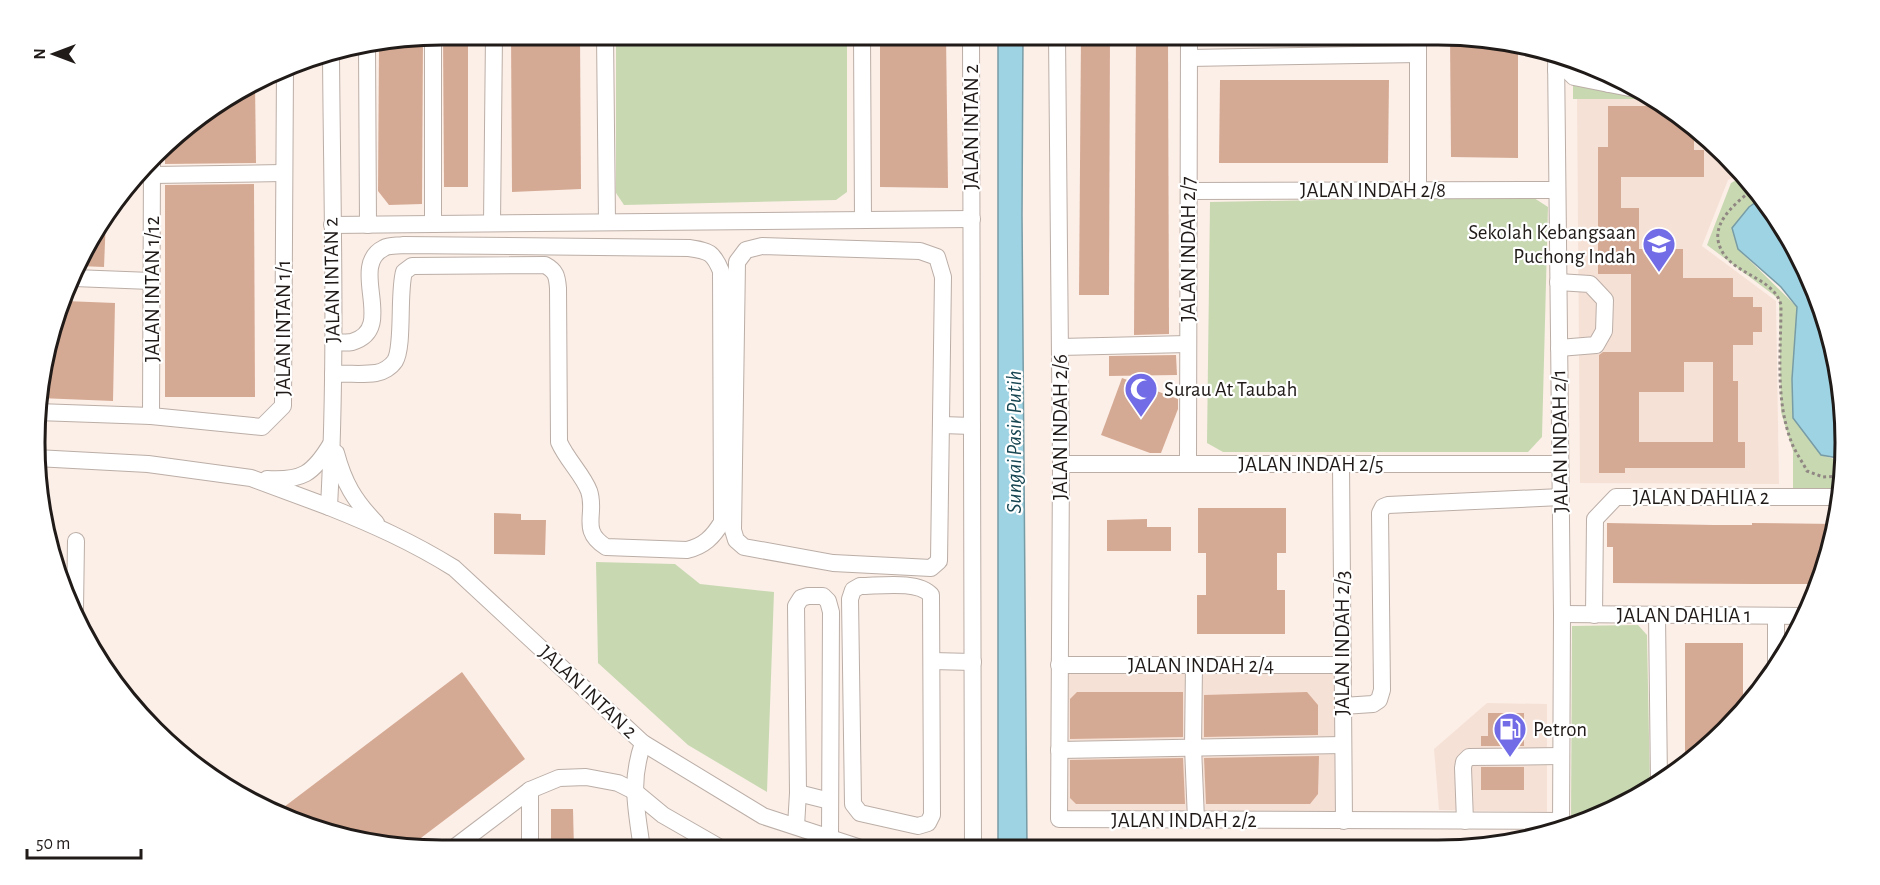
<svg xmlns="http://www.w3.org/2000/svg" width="1880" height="885" font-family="'Alegreya Sans',sans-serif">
	<rect width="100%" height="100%" fill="#fcefe8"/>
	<g fill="#f6e1d6">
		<path d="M1577,99H1656L1664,103L1726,154L1742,174L1728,180L1702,246L1776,301L1779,484L1580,483Z"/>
		<path d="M1337,671L1338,816L1063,814L1064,672Z"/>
		<path d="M1487,703L1547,704V812L1439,810L1434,749Z"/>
	</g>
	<g fill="#c8d9b2">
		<path d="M616,35H847V192L836,200L624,205L616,193Z"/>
		<path d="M1573,59L1593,65L1655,99H1573Z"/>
		<path d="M1744,176L1765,201L1738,249L1797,307L1821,455L1844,462L1841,489H1793V451L1781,412L1779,299L1707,245L1731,183Z"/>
		<path d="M1531,196L1548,207L1542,437L1528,452H1223L1207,443L1210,202Z"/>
		<path d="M596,562L675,564L700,584L774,592L767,792L688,745L598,663Z"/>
		<path d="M1638,625L1647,635L1650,787L1594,819L1575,824L1571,820L1572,626Z"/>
	</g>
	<g fill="#9ed3e3" stroke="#789ca6" stroke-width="1.5">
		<path d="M998,35H1023L1022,216L1027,849H998Z"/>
		<path d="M1762,198L1777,216L1814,286L1838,363L1845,442L1844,459L1821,455L1793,418L1792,379L1797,307L1781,287L1738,249L1732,228L1749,207Z"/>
	</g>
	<g fill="#d5aa94" fill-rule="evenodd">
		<path d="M443,34H468V187H444Z"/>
		<path d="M511,34H580L581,189L512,192Z"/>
		<path d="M880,34L946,35L948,188L880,187Z"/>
		<path d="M1081,34H1110L1109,295H1079Z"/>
		<path d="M1136,34H1168L1169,334L1134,335Z"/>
		<path d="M1450,36L1518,43V158L1451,157Z"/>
		<path d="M423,38L422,204L389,205L378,191L379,45Z"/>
		<path d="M1220,80H1389L1388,163H1219Z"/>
		<path d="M255,81L256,163L165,164V146L174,136L239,89Z"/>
		<path d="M1608,106H1667L1694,128V150H1704V177H1621V208H1639V249H1683V278H1733V297H1753V307H1762V332H1753V345H1733V381H1738V442H1745V468H1625V473H1599V355L1603,352H1631V274H1598V147H1608ZM1684,362H1713V442H1639V392H1684Z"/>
		<path d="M254,184L255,397H165V185Z"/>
		<path d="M106,218L104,267L79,266L89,239Z"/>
		<path d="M65,301L115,303L113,401L39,398L42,363Z"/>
		<path d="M1176,355L1177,375L1109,376V356Z"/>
		<path d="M1122,378L1178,399V409L1161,453H1150L1101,435Z"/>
		<path d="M1198,508H1286V553H1277V590H1285V634H1197V595H1206V553H1198Z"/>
		<path d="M494,513L521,514V520H546L545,555L494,554Z"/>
		<path d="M1147,519V527H1171V551H1107V520Z"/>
		<path d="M1607,523L1714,525H1752V523L1837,524L1819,584H1752L1613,583V547H1607Z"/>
		<path d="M1685,643H1743V709L1685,767Z"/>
		<path d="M462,672L525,759L409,847L363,843L287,820L267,807H284Z"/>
		<path d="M1077,692H1183V737L1070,739V699Z"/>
		<path d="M1307,692L1318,705V735L1204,737V695Z"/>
		<path d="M1488,713H1524V746H1481V736H1488Z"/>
		<path d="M1319,756L1318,794L1310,804H1206L1204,758Z"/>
		<path d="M1183,758L1185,804H1076L1070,798V760Z"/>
		<rect x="1481" y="767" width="43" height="23"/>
		<path d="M551,809H573L574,850H551Z"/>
	</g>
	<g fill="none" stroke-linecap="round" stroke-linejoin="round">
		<defs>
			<g id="minor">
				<path d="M605,35L607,222"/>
				<path d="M862,35L863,220"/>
				<path d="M971,35L973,849"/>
				<path d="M1057,35L1061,464L1059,819L1560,821"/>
				<path d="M367,47L368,225"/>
				<path d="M331,53C332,204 337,356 329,507C374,525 412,542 454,568L643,743L763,816L864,849"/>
				<path d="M1556,54L1562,614L1561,828"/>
				<path d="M1189,58L1418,54"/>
				<path d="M1556,70H1567L1584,63"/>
				<path d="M1567,70L1574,77L1609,84"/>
				<path d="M1610,75L1609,84L1640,90"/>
				<path d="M152,175L283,173"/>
				<path d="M1418,190V35"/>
				<path d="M1189,191L1557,190"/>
				<path d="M492,223L494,35"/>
				<path d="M433,224V36"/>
				<path d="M332,225L972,219"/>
				<path d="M762,246L920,251L937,257L943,277L939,561L931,568L833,563L744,547L736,540L733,530L737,262L746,250Z"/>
				<path d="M74,278L151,281"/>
				<path d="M1558,282L1590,284L1605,300L1604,331L1596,345L1559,348"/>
				<path d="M333,342C339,342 346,343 352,342C398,329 347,266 384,248C389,245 398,246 403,245L689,248C709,251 713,252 721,271L722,522C713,537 704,546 687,550L606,547C579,530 597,514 589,491C583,475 567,460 559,442L558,288C557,276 556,271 545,265L412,266L404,272C398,293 404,346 395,361C391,367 383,372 376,373C362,375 347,373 333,374"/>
				<path d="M1060,347L1188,344"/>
				<path d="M37,412L151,416L262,427L283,406L285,68"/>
				<path d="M151,416L152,162"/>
				<path d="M942,425L972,426"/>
				<path d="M336,453C344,483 354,500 376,523"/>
				<path d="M36,458L148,464L251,478L329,507"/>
				<path d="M1061,464H1560"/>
				<path d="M1188,464L1189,35"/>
				<path d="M1341,464L1344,821"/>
				<path d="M267,479C302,481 313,474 331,444"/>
				<path d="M860,586C879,586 918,580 931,595L932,815L928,823L918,826L860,813L853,804L850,599L853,590Z"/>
				<path d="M75,609L76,541"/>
				<path d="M1562,614L1805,616"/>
				<path d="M1594,615L1595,519L1616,497H1840"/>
				<path d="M1657,615L1659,782"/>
				<path d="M932,661L973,662"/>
				<path d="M1059,665H1343"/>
				<path d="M1194,665L1193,747L1196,820"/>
				<path d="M1776,665V616"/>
				<path d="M1343,706L1373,704L1379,700L1382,690L1380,513L1383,507L1388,505L1561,497"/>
				<path d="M1059,750L1343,745"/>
				<path d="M798,793L830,801"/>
				<path d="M1465,821L1463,768L1464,762L1469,757L1561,756"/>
				<path d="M796,826L798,793L796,606L801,598L808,596H823L828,601L831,612L830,838"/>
				<path d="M451,850L530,790L559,778L586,777L618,783L634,791L663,815L724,850"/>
				<path d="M530,850V790"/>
				<path d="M586,850L642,849"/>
				<path d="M642,850C637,809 629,784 643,743"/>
			</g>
		</defs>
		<use href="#minor" stroke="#bbaea7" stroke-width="18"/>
		<path stroke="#908783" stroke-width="3" stroke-dasharray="3 3" stroke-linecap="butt" d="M1754,188C1739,201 1715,218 1718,240C1724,275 1773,274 1781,305C1781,351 1775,398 1791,441C1795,452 1802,461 1807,471L1823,477L1842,476"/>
		<use href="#minor" stroke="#fff" stroke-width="16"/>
	</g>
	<defs>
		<symbol id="school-pin" viewBox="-11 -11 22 30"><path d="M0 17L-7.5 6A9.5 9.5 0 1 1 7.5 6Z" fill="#726ce7" stroke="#fff"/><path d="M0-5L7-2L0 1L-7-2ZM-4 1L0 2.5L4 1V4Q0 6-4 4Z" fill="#fff"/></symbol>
		<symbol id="mosque-pin" viewBox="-11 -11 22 30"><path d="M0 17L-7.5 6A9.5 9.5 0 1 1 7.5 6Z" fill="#726ce7" stroke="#fff"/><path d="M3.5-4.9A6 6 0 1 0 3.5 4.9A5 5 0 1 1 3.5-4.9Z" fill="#fff"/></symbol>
		<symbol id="fuel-pin" viewBox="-11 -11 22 30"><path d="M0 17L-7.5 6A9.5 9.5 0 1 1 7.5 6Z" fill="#726ce7" stroke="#fff"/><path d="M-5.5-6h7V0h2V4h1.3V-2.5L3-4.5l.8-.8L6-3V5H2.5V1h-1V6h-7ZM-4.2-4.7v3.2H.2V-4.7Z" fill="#fff"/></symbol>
	</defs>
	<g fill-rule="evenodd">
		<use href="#school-pin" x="1640" y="225" width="38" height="52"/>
		<use href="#mosque-pin" x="1122" y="370" width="38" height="52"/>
		<use href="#fuel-pin" x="1491" y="710" width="38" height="52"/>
	</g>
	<g text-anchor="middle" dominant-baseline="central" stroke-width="4.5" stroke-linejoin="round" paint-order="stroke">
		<g font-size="21" fill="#201b19" stroke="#fff">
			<text transform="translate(971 127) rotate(-90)">JALAN INTAN 2</text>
			<text x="1373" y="190">JALAN INDAH 2/8</text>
			<text transform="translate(1188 249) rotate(-90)">JALAN INDAH 2/7</text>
			<text transform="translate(332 280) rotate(-91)">JALAN INTAN 2</text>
			<text transform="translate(152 289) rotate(-90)">JALAN INTAN 1/12</text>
			<text transform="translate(283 328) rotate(-90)">JALAN INTAN 1/1</text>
			<text transform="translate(1060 427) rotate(-90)">JALAN INDAH 2/6</text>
			<text transform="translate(1560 441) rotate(-91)">JALAN INDAH 2/1</text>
			<text x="1311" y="464">JALAN INDAH 2/5</text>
			<text x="1701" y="497">JALAN DAHLIA 2</text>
			<text x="1684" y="615">JALAN DAHLIA 1</text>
			<text transform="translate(1342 643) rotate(-90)">JALAN INDAH 2/3</text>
			<text x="1201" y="665">JALAN INDAH 2/4</text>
			<text transform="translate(588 692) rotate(43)">JALAN INTAN 2</text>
			<text x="1184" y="820">JALAN INDAH 2/2</text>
		</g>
		<g font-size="21" fill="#201b19" stroke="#fff" text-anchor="start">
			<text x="1636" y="232" text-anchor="end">Sekolah Kebangsaan<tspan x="1636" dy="24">Puchong Indah</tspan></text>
			<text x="1164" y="389">Surau At Taubah</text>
			<text x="1533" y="729">Petron</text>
		</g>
		<g font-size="22" font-style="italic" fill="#164551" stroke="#fff">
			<text transform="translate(1014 442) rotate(-90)">Sungai Pasir Putih</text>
		</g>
	</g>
	<path d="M0 0H1880V885H0ZM442 45H1438A397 397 0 0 1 1835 442V443A397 397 0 0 1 1438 840H442A397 397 0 0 1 45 443V442A397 397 0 0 1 442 45Z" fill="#fff" fill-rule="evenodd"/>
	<path fill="none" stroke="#201b19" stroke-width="3" d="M442 45H1438A397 397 0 0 1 1835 442V443A397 397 0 0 1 1438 840H442A397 397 0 0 1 45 443V442A397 397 0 0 1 442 45Z"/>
	<g transform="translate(54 54) rotate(270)" stroke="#ffffff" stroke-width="4.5" paint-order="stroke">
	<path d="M0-4.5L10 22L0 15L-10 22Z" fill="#201b19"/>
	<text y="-9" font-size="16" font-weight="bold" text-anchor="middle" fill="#201b19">N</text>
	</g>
	<path d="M27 849v9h114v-9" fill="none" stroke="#201b19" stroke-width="3"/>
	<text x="36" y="849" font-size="18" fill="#201b19" stroke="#ffffff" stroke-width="4.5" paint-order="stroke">50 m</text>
</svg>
